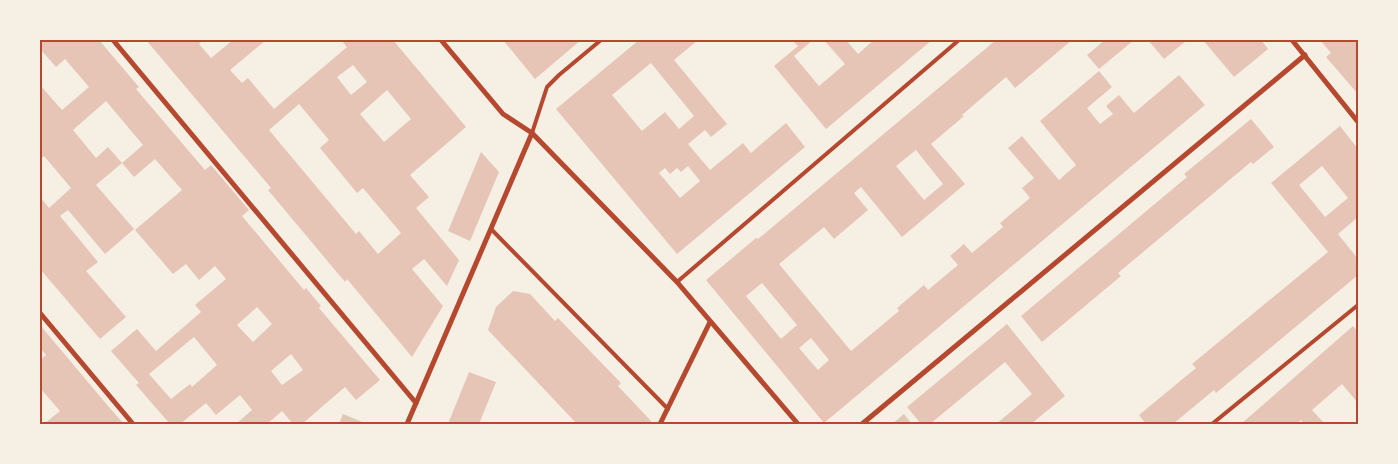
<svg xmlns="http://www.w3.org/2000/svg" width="1398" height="464" font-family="Inter,sans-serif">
	<rect width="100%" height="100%" fill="#f6efe4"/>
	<g fill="#e6c5b7" fill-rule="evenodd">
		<path d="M40,40H99L139,87L136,89L205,170L211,165L249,210L242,216L304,290L306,288L321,306L319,308L380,380L356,400L345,387L302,424H293L282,411L267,424H236L252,410L240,395L216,415L206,403L180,424H170L136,385L139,383L111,351L137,329L156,351L201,312L195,305L226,279L215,266L199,280L186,264L173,274L135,230L182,190L155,159L134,177L122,163L96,185L134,229L105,254L68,210L60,216L98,262L86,271L126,317L100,339L40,269V197L49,208L71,188L44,156L40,159V85L62,110L89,87L65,59L56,67L41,50H40ZM106,101L143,145L122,163L108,147L96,158L73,130ZM257,307L272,324L253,342L237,325ZM194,337L217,365L192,387L190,384L171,399L149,374ZM291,354L303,370L282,385L271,371Z"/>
		<path d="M146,40H203L199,44L211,58L233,40H266L230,70L242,83L248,78L274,109L347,47L341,40H393L466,127L410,175L429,197L416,208L459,260L447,286L424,259L412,269L443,306L412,357L347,279L345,282L268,190L271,188ZM353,65L367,82L351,95L337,77ZM387,90L411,119L384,142L360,114ZM299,104L329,140L320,148L357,193L363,188L401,233L378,254L359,231L356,234L269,130Z"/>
		<path d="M503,40H581L535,79Z"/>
		<path d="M639,40H698L674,60L727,124L711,137L705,130L688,144L710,170L743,143L751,153L786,123L805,147L677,254L556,109ZM651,63L694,116L679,129L665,112L642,131L612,95ZM688,166L700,181L680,198L659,173L665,168L670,174L677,168L681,172Z"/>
		<path d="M792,40H813L794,56L819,86L845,64L824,40H846L858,54L874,40H932L826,129L774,66L798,46Z"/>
		<path d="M996,40H1072L1015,88L1006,77L962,115L964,116L931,144L965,184L902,237L861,187L854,193L868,210L834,239L824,227L779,264L851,351L899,311L897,308L924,285L928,290L958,265L950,256L964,244L972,253L1003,227L1000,223L1030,198L1022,188L1034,178L1008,148L1022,136L1059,180L1076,165L1040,121L1099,71L1112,87L1087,108L1100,124L1113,114L1106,106L1119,95L1134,113L1179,75L1205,105L824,423L706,280L756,238L758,239ZM916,150L943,184L924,200L896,166ZM762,283L797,325L781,339L746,296ZM811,338L829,360L818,370L799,348Z"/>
		<path d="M1105,40H1134L1099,69L1087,55Z"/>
		<path d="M1148,40H1187L1164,59Z"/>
		<path d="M1203,40H1261L1268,49L1234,77Z"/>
		<path d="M1320,40H1358V94L1326,57L1331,53Z"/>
		<path d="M1251,119L1274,147L1253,164L1251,162L1118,273L1121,276L1042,342L1021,316L1187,177L1184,174Z"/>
		<path d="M1340,126L1358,149V217L1338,234L1358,259V275L1216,393L1214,390L1173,424H1146L1139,415L1196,368L1192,364L1328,252L1271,183ZM1322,166L1348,198L1325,217L1299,185Z"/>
		<path d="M481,152L499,172L470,241L448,231Z"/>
		<path d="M513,291L530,294L555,321L558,318L621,383L618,386L651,421L649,424H577L488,330L496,307Z"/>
		<path d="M1007,324L1065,396L1031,424H996L1032,394L1005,362L930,424H921L907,407Z"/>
		<path d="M40,325L108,406L124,424H44L60,411L40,388V360L46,355L40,348Z"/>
		<path d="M1353,326L1358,332V403L1342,384L1312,410L1325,424H1304L1301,420L1297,424H1241Z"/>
		<path d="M469,372L496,382L479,424H448Z"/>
		<path d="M343,414L367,424H339Z"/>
		<path d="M904,414L912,424H892Z"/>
	</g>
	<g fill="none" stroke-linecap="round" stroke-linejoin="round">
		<g stroke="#b5482f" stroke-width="4">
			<path d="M532,133L547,87L559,75L601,40"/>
			<path d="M491,229L668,409"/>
			<path d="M677,282L959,40"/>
			<path d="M1212,424L1358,305"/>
		</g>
		<g stroke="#b5482f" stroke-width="5">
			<path d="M113,40L416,403"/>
			<path d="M441,40L503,114L532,133L677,282L798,424"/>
			<path d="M1292,40L1358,122"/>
			<path d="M40,313L133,424"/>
			<path d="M407,424L532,133"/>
			<path d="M660,424L710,322"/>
			<path d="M862,424L1305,55"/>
		</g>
	</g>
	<rect width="1398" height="464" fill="none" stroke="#f6efe4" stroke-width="82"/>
	<rect x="41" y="41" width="1316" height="382" fill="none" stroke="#b5482f" stroke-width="2"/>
</svg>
